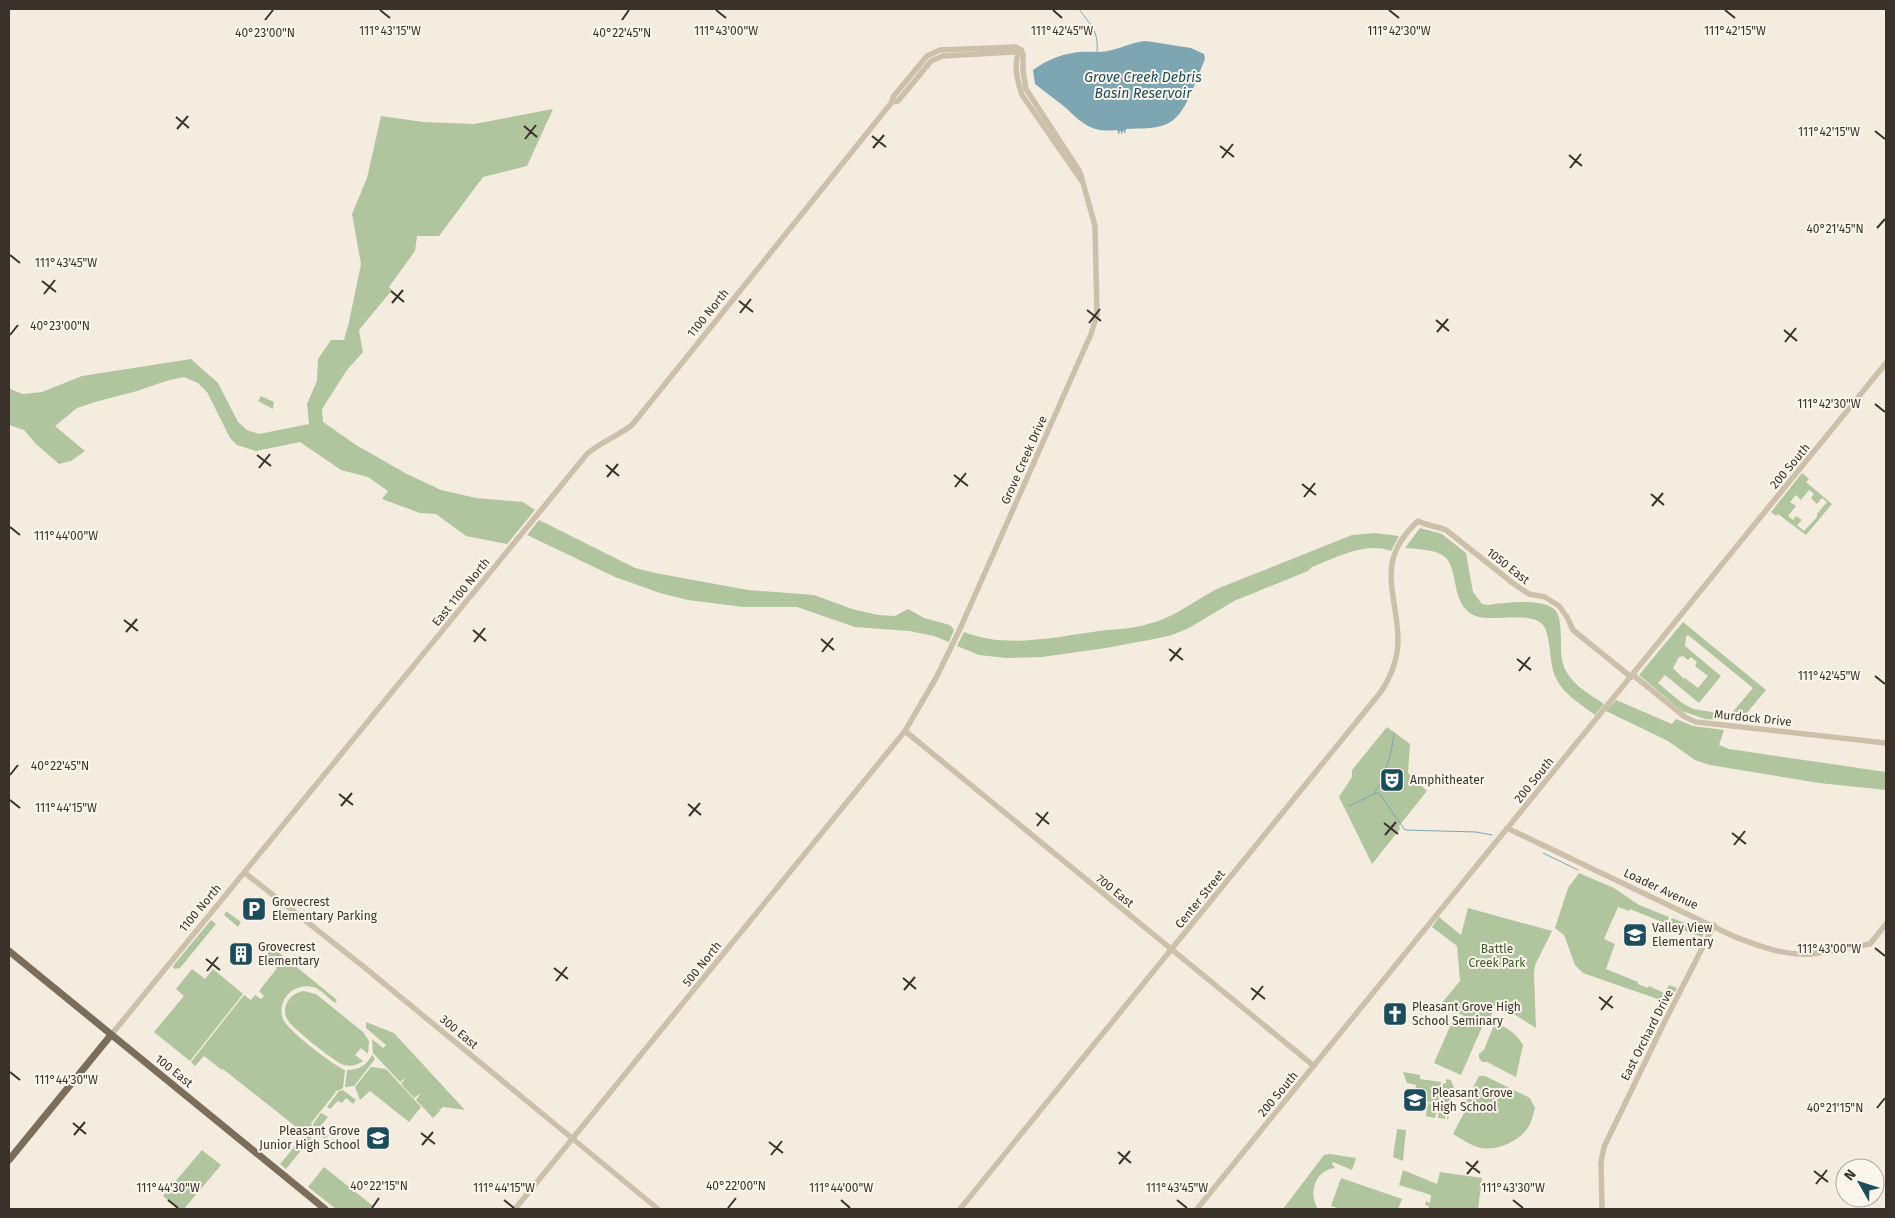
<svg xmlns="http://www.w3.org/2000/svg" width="1895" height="1218" font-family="'Fira Sans',sans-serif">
	<rect width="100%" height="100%" fill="#f4eddf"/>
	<g fill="#b0c49e" fill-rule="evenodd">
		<path d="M553,109L527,166L483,177L439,236H417L415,251L389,287L392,290L359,330L363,352L347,370L322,409L323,422L356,445L407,474L441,490L476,498L523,502L535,510L507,544L466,536L436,514L420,513L382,499L388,491L368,477L341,470L300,442L256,451L237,445L230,438L207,392L198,383L184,377L166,381L137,391L95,402L77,408L55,426L85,451L71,461L59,464L36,444L24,430L9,425V386L12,390L23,394L42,392L82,376L191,359L218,383L238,422L247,430L259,434L309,424L307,404L317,381L318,359L331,340H344L349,322L361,264L352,214L367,178L381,116L423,122L474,124Z"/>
		<path d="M261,396L274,402L273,409L258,401Z"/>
		<path d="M1802,473L1809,479L1806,482L1832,504L1806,535L1778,514L1776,516L1771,512ZM1809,490L1814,494L1811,498L1817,504L1822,498L1827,502L1817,514V517L1804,531L1797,525L1802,520L1796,516L1793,520L1788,516L1796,506L1790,502L1796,495L1801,500Z"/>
		<path d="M539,520L635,568L655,573L748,590L814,595L852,609L878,615L895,616L908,609L924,618L950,625L954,630L949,642L934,636L909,631L855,627L797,607H743L688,600L660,593L615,577L527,535Z"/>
		<path d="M1420,528L1442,534L1466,553L1473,592L1482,604L1488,605C1504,603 1545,597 1556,611C1561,618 1560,629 1561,637C1561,649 1560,660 1566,671C1574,686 1591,695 1604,704L1595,715C1582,705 1563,694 1556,678C1548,663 1552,634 1542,624C1532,612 1495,621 1479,617C1449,609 1460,570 1445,557C1435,549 1417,549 1405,548Z"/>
		<path d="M1375,533L1399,536L1391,551C1366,541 1335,558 1312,567L1308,571L1234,601L1189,628L1172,635L1154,639L1106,648L1042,657L1006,658L979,655L957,646L964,632C1006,649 1055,637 1099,631C1115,629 1132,629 1148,624C1174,618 1195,600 1219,588L1352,535Z"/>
		<path d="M1683,622L1766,690L1740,721L1705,719L1682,711L1639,675ZM1688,635L1753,688L1730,715L1693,709L1682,703L1658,683L1665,675L1699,703L1721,676L1685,646L1686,637ZM1683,656L1688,660L1691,657L1697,662L1695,666L1708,676L1698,688L1685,678L1684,679L1673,668L1679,657Z"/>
		<path d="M1616,700L1672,724L1676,719L1693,726L1724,730L1719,745L1729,749L1886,772V790L1819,783L1710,765L1695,760L1668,741L1606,711Z"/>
		<path d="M1387,727L1410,744L1408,773L1427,791L1399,826L1400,829L1372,864L1339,797L1352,777V770Z"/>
		<path d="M1579,873L1614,888L1639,905L1669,917L1667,924L1630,909L1629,911L1618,907L1604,939L1615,944L1606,969L1638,982V984L1648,988L1649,986L1664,993L1669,985L1677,988L1669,1003L1583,973L1575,965L1564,935L1555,928L1568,888Z"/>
		<path d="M1468,908L1552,931L1535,965L1534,974L1536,1028L1496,1003L1487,1026L1440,1005L1460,981L1457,946L1432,927L1439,917L1461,935Z"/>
		<path d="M226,911L241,922L238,927L224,915Z"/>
		<path d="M1672,918L1705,931L1702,937L1669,925Z"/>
		<path d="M211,920L216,924L180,968L174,969L173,966Z"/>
		<path d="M269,950L277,951L337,1000L335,1003C328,998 321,989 313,987C294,982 276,1000 283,1019C287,1030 334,1066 345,1070L343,1088L337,1091L335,1090L336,1092L311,1123L315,1133L286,1169L280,1164L305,1134L223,1069L222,1070L204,1056L195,1066L191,1062L244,995L251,1000L255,995L261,999L264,996L259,991L277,968L263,957Z"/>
		<path d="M192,969L205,979L213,969L243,994L190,1061L154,1032L184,996L176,989Z"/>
		<path d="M304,991L316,994L363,1032L369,1041L368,1054L361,1048L355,1055L363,1061L362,1062C356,1065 351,1067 344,1065C336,1063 295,1030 289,1022C279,1009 289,993 304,991Z"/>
		<path d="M1455,1015L1482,1027L1461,1075L1434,1063Z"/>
		<path d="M366,1022L394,1033L465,1110L443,1107L440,1110L437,1108L440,1111L433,1118L416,1100L421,1093L414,1098L401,1084L406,1077L400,1082L373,1053L372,1039L383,1048L386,1045L366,1028Z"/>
		<path d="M1495,1022C1507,1028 1516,1033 1523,1045L1516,1077L1487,1062H1482L1479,1058V1054L1484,1050Z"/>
		<path d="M372,1055L375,1059L354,1086L345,1087L347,1070C359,1070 367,1065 372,1055Z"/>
		<path d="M371,1067L386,1069L421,1107L409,1122L370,1091L360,1100L355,1087Z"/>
		<path d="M1403,1072L1420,1075V1079L1441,1082L1438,1104L1414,1099L1416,1085L1407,1083Z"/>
		<path d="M1479,1076H1485L1530,1098L1535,1108C1533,1114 1532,1121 1529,1126C1520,1141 1498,1151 1481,1148C1471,1146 1462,1139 1453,1134L1465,1111L1463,1107Z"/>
		<path d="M1446,1079L1451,1080L1454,1088L1448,1120L1447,1119L1449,1105L1439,1104L1443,1084L1446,1083Z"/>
		<path d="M343,1090L356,1100L353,1104L346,1098L342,1103L338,1101L330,1109L327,1107L339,1091Z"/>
		<path d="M1428,1103L1438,1105L1435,1118L1426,1116Z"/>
		<path d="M1439,1105L1448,1106L1445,1119L1438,1118Z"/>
		<path d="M321,1113L328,1117L319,1128L328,1135L331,1133L325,1139L316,1132L313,1124Z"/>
		<path d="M1397,1129L1406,1130L1403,1161L1393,1157Z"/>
		<path d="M202,1150L221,1165L184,1209H178L163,1196Z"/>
		<path d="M1330,1154L1356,1158L1352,1170L1333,1162L1332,1164L1335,1168C1315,1170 1308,1193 1318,1209H1283L1324,1155Z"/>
		<path d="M324,1167L373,1206L370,1209H336L308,1187Z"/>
		<path d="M1403,1170L1437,1184L1440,1172L1482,1178L1478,1209H1428L1429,1206L1425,1205L1426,1201L1430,1203L1431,1195L1399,1185Z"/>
		<path d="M1341,1178L1402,1199L1398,1209H1340L1331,1206Z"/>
	</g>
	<path fill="#7da6b2" d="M1146,41L1191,48L1204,54L1205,59C1198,75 1187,111 1172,121C1159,130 1141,128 1126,129L1125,134L1123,130L1122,135L1120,130L1119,135L1117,130C1092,133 1083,124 1066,108C1056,100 1045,92 1035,84L1033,70C1046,61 1058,55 1073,53C1086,50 1099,54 1112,50C1125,47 1132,42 1146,41Z"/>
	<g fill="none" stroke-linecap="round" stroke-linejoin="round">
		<g stroke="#7da6b2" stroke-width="1">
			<path d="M1079,9C1090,25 1099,30 1097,52"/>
			<path d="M1374,794C1385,776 1392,754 1394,733"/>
			<path d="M1349,806L1378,792L1405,830L1476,832L1492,835"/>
			<path d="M1543,853L1578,870"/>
		</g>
		<g stroke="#cdc0aa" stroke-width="5.5">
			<path d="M1021,50C1012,60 1018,83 1022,95L1081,180"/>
			<path d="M892,102L898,101L931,61L943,56L1013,52L1021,50"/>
			<path d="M1633,675L1685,717L1696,722L1886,743"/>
			<path d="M905,731L1314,1066"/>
			<path d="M1507,828L1733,936C1759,946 1784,956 1812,954C1831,952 1851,947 1870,944L1886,924"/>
			<path d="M245,873L364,967L658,1209"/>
			<path d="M111,1035L587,454C601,442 618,436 632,425L892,102L893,97L927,56L940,50L1015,47L1021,50"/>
			<path d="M515,1209L905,731L936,678L959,631L1091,334L1097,315L1095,226L1080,172L1026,89L1023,71V54L1021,50"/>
			<path d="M960,1209L1380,693C1391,677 1398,659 1398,639C1397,591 1374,562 1418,521C1427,526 1437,526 1446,530L1514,584L1529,594L1545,597L1559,606L1567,617L1573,630L1631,677"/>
			<path d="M1197,1209L1886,363"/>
			<path d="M1602,1209L1601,1162L1604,1147L1663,1025L1714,925"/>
		</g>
		<g stroke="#7c6c5a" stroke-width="7">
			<path d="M9,951L325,1209"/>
			<path d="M9,1160L111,1035"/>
		</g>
	</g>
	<path fill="none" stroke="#3a322a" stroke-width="2" d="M380,10L390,18M716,10L726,18M1053,10L1062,18M1389,10L1399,18M1725,10L1735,18M265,20L273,10M622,20L629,10M176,117L189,128M524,126L537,137M177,129L188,116M1875,131L1885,139M872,136L886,147M525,139L536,125M1220,146L1234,157M873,148L884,135M1569,155L1582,166M1222,158L1233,144M1570,168L1581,154M1877,228L1885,219M10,255L20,263M42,281L56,292M391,291L404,302M44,294L55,280M739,301L753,312M392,303L403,290M1087,310L1101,321M740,313L751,299M1436,320L1449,331M1089,323L1100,309M1784,330L1797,341M1437,332L1448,319M10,335L18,325M1785,342L1796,328M1875,404L1885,412M257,455L271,466M606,465L619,476M259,468L270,454M954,475L968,486M607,477L618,464M1302,484L1316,495M955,487L966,473M1651,494L1664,505M1304,497L1315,483M1652,506L1663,493M10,527L20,535M124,620L138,631M473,630L486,641M126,632L137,619M821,639L834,650M474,642L485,628M1169,649L1183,660M822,652L833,638M1517,659L1531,670M1170,661L1181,648M1519,671L1530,657M1875,676L1885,684M10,775L18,765M339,794L353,805M10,800L20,808M688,804L701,815M341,806L352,793M1036,813L1049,824M689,816L700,803M1384,823L1398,834M1037,826L1048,812M1732,833L1746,844M1385,835L1396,822M1734,845L1745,831M1875,948L1885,956M206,959L220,970M554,968L568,979M207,971L218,957M903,978L916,989M556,981L567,967M1251,988L1265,999M904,990L915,977M1599,997L1613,1008M1252,1000L1263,986M1601,1010L1612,996M10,1072L20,1080M1877,1108L1885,1098M73,1123L86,1134M421,1133L435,1144M74,1135L85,1122M769,1142L783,1153M422,1145L433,1132M1118,1152L1131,1163M771,1155L782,1141M1466,1162L1480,1173M1119,1164L1130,1151M1814,1171L1828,1182M1467,1174L1478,1161M1816,1184L1827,1170M168,1200L178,1208M504,1200L514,1208M841,1200L850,1208M1177,1200L1187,1208M1513,1200L1523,1208M372,1208L379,1198M728,1208L736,1198"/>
	<defs>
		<symbol id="theatre-square" viewBox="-11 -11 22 22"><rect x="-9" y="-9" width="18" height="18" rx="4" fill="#1d4d5d" stroke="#fbf6ec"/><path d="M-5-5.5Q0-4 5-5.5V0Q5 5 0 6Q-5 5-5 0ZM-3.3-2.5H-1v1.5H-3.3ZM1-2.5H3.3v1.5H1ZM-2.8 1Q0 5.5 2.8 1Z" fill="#fff"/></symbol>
		<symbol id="parking-square" viewBox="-11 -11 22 22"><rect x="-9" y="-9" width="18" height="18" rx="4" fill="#1d4d5d" stroke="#fbf6ec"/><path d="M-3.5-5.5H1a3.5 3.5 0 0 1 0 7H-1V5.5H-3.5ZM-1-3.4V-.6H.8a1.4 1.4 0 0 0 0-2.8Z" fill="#fff"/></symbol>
		<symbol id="school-square" viewBox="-11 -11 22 22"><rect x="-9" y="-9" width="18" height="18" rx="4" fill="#1d4d5d" stroke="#fbf6ec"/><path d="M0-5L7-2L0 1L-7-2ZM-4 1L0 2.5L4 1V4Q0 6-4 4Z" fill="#fff"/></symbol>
		<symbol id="building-square" viewBox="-11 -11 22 22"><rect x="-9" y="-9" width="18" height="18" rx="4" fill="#1d4d5d" stroke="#fbf6ec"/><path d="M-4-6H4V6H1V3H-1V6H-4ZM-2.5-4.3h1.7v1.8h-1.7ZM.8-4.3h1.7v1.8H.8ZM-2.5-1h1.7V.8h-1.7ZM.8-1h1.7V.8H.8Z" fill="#fff"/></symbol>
		<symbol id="church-square" viewBox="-11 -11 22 22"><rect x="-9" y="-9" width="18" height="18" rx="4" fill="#1d4d5d" stroke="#fbf6ec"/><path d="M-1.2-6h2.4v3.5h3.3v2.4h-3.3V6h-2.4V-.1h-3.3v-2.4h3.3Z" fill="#fff"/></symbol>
	</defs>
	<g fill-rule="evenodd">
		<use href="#theatre-square" x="1378" y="766" width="28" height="28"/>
		<use href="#parking-square" x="240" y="895" width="28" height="28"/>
		<use href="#school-square" x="1621" y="921" width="28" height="28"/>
		<use href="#building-square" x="227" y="940" width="28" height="28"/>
		<use href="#church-square" x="1381" y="1000" width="28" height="28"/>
		<use href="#school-square" x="1401" y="1086" width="28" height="28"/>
		<use href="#school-square" x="364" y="1124" width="28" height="28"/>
	</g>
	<g text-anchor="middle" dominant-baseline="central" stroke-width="4" stroke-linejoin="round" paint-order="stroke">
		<g font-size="12" fill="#3a322a" stroke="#fbf6ec">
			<text transform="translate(708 313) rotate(-51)">1100 North</text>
			<text transform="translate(1024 460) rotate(-66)">Grove Creek Drive</text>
			<text transform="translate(1790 466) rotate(-50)">200 South</text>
			<text transform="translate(1508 566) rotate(38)">1050 East</text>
			<text transform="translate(461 592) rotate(-51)">East 1100 North</text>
			<text transform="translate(1753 718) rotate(6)">Murdock Drive</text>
			<text transform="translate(1534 780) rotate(-51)">200 South</text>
			<text transform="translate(1661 889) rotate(25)">Loader Avenue</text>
			<text transform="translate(1115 891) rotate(39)">700 East</text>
			<text transform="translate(1200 899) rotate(-51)">Center Street</text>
			<text transform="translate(200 908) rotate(-50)">1100 North</text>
			<text transform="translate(702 964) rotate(-51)">500 North</text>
			<text transform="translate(459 1032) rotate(40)">300 East</text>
			<text transform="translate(1647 1035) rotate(-63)">East Orchard Drive</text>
			<text transform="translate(174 1071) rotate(39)">100 East</text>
			<text transform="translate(1278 1094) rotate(-50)">200 South</text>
		</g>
		<g font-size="12" fill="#3a322a" stroke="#fbf6ec" text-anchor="start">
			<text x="1410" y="780">Amphitheater</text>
			<text x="272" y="902">Grovecrest<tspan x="272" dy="14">Elementary Parking</tspan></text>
			<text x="1652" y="928">Valley View<tspan x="1652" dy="14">Elementary</tspan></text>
			<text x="258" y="947">Grovecrest<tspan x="258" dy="14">Elementary</tspan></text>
			<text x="1412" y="1007">Pleasant Grove High<tspan x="1412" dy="14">School Seminary</tspan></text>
			<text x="1432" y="1093">Pleasant Grove<tspan x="1432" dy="14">High School</tspan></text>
			<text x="360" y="1131" text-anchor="end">Pleasant Grove<tspan x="360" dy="14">Junior High School</tspan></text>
		</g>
		<g font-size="12" fill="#41592c" stroke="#fbf6ec">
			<text x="1497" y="949">Battle<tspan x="1497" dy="14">Creek Park</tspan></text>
		</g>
		<g font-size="14" font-style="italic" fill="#1d4d5d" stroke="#fbf6ec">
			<text x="1143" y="77">Grove Creek Debris<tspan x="1143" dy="16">Basin Reservoir</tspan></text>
		</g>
	</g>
	<g font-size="12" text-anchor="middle" fill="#3a322a" stroke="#fbf6ec" stroke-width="4" stroke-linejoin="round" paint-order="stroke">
		<text x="390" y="35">111°43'15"W</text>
		<text x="726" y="35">111°43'00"W</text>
		<text x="1062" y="35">111°42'45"W</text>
		<text x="1399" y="35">111°42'30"W</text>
		<text x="1735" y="35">111°42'15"W</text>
		<text x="265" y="37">40°23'00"N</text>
		<text x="622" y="37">40°22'45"N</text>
		<text x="1829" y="136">111°42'15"W</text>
		<text x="1835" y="233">40°21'45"N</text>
		<text x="66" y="267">111°43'45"W</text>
		<text x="60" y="330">40°23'00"N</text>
		<text x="1829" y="408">111°42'30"W</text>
		<text x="66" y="540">111°44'00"W</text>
		<text x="1829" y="680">111°42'45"W</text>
		<text x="60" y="770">40°22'45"N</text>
		<text x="66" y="812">111°44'15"W</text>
		<text x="1829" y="953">111°43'00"W</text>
		<text x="66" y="1084">111°44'30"W</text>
		<text x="1835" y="1112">40°21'15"N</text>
		<text x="379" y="1190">40°22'15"N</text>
		<text x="736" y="1190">40°22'00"N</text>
		<text x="168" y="1192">111°44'30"W</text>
		<text x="504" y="1192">111°44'15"W</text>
		<text x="841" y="1192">111°44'00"W</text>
		<text x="1177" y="1192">111°43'45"W</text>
		<text x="1513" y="1192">111°43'30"W</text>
	</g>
	<rect width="1895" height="1218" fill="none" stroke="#3a322a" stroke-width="20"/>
	<g transform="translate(1860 1183) rotate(309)"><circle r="24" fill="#fbf6ec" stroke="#aea89e"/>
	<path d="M0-4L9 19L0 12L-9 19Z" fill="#1d4d5d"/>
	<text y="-8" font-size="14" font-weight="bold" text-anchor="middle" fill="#3a322a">N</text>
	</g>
</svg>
